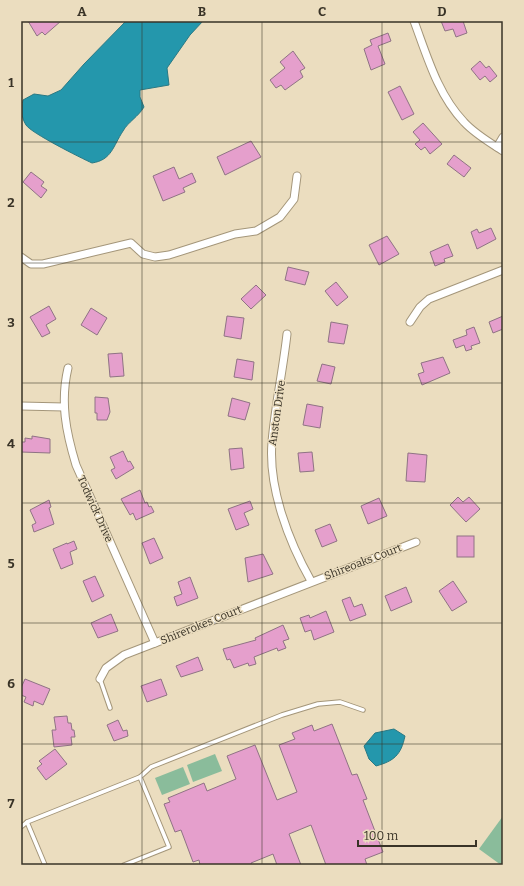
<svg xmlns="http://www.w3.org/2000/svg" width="524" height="886" font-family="Bitter,serif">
	<rect width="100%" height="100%" fill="#ebddbf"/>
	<g fill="#8abc9b">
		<path d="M215,754L222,771L193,782L187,765Z"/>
		<path d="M183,767L190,784L162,795L155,778Z"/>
		<path d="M503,816V865H501L479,849Z"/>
	</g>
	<g fill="#2497ac" stroke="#2a7984">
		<path d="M126,21H203L190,35L167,68L169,85L140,90V97L144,107C138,117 128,122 123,131C113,146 112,160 92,163C81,158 31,133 26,125C21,117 21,109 23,100L34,94L48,96L61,90L84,64Z"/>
		<path d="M394,729L405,736C401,755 394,761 376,766L369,759L364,746L375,733Z"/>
	</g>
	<g fill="#e59fcc" stroke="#8f7384">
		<path d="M28,21H61L45,35L42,32L37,36Z"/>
		<path d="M441,21H463L467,33L456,37L453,29L445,31Z"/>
		<path d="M388,33L391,41L378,46L385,64L371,70L364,49L372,45L370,40Z"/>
		<path d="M293,51L305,68L300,71L303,77L285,90L281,85L276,88L270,80L285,68L280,62Z"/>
		<path d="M480,61L486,68L489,66L497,76L490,82L485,76L480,80L471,69Z"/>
		<path d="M400,86L414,114L402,120L388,92Z"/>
		<path d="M423,123L442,144L430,154L425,147L421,150L415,144L420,140L413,132Z"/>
		<path d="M251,141L261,157L225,175L217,157Z"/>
		<path d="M454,155L471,168L464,177L447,164Z"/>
		<path d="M174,167L179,179L192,173L196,182L183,188L185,192L163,201L153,176Z"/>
		<path d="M31,172L44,182L41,186L47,190L41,198L23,182Z"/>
		<path d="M491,228L496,239L477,249L471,232L477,229L479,233Z"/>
		<path d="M387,236L399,254L379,265L369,245Z"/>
		<path d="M448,244L453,256L444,259L445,262L435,266L430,252Z"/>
		<path d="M288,267L309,272L305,285L285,280Z"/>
		<path d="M336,282L348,297L337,306L325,291Z"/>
		<path d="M256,285L266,295L251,309L241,299Z"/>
		<path d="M49,306L56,319L46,325L50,333L42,337L30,317Z"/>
		<path d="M91,308L107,318L97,335L81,325Z"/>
		<path d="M227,316L244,318L241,339L224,336Z"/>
		<path d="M503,316V329L493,333L489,322Z"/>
		<path d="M331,322L348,325L344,344L328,342Z"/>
		<path d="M474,327L480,343L471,346L472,349L466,351L464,345L456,348L453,340L467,335L466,330Z"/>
		<path d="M122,353L124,376L110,377L108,354Z"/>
		<path d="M443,357L450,373L422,385L418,374L424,372L421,363Z"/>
		<path d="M237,359L254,362L252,380L234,377Z"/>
		<path d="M322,364L335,367L331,384L317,381Z"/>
		<path d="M95,397L108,398L110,412L107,420H97V413H95Z"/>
		<path d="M232,398L250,403L245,420L228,416Z"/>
		<path d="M307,404L323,407L320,428L303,425Z"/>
		<path d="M32,436L50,439V453L21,452V442H25V438L32,439Z"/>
		<path d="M242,448L244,468L231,470L229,449Z"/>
		<path d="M123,451L128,462L130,461L134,468L116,479L111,470L115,468L110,457Z"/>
		<path d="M312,452L314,471L300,472L298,453Z"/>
		<path d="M408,453L427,455L425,482L406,481Z"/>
		<path d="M140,490L145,503L147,502L149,507L151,506L154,512L136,520L133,513L130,515L121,499Z"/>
		<path d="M458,497L463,502L469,497L480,509L466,522L450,505Z"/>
		<path d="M379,498L387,516L368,524L361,506Z"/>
		<path d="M49,500L51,507L49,508L54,524L34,532L32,525L36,523L30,510Z"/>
		<path d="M250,501L253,509L244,513L249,525L236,530L228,509Z"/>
		<path d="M330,524L337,541L322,547L315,530Z"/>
		<rect x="457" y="536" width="17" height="21"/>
		<path d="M154,538L163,558L150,564L142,543Z"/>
		<path d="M74,541L77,549L70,552L73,564L61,569L53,549L67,543V544Z"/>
		<path d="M263,554L273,574L248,582L245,558Z"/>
		<path d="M95,576L104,596L92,602L83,581Z"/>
		<path d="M190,577L198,598L177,606L174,597L182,594L178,582Z"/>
		<path d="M453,581L467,602L452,611L439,591Z"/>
		<path d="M406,587L412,602L391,611L385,596Z"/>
		<path d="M350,597L354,607L362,604L366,615L350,621L342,600Z"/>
		<path d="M326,611L334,632L314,640L311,630L305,632L300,618L309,615L310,618Z"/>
		<path d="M111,614L118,631L98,638L91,623Z"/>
		<path d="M283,625L289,639L283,641L286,648L278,651L277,648L254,657L256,664L249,666L248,663L234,668L230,659L227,660L223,649L256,640L255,638Z"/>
		<path d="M198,657L203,670L181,677L176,666Z"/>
		<path d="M25,679L50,689L43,705L34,701L33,706L24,702L26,697L21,695V688Z"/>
		<path d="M161,679L167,695L147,702L141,686Z"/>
		<path d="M67,716L68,723H71L72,730H74L75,737H71L72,745L54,747L52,730H56L54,717Z"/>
		<path d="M118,720L123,731L127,730L128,736L114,741L107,725Z"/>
		<path d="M332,724L352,775L357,774L367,799L363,800L383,852L365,859L367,865H326L311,825L289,834L301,865H277L273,854L251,863L252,865H200L199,860L193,862L181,830L175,832L164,804L170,802L168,798L204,783L207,791L236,779L227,756L255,745L277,800L297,792L279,745L295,739L292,733L312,725L314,731Z"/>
		<path d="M55,749L67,764L46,780L37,768L42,764L39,761Z"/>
	</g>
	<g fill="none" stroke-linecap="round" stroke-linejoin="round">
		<defs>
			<g id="lane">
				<path d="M100,679L110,708"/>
				<path d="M140,777L151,767L282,715L318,704L340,702L363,710"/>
				<path d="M27,822L45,865"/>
				<path d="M21,827L27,822L140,777L169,847L124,865"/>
			</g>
			<g id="street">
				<path d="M414,21C427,56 438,95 464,122C475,134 489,142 503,151"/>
				<path d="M497,147L503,137"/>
				<path d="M21,257L31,264H43L131,243L143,254L155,257L169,255L235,234L256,231L280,217L294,199L297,176"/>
				<path d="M410,322L420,307L429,299L503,270"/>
				<path d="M287,334C283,370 275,406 272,442C268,488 289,542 311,581"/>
				<path d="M68,368C60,402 66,432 76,465L155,643"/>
				<path d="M21,406L64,407"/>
				<path d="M100,679L106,668L124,655L416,542"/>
			</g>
		</defs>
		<use href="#lane" stroke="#a4967a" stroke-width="5.5"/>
		<use href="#street" stroke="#a4967a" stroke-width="9"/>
		<use href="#lane" stroke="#fff" stroke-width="3.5"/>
		<use href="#street" stroke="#fff" stroke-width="7"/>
	</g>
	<path fill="none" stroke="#393327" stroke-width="1" stroke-opacity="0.55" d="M142,21V865M262,21V865M382,21V865M21,142H503M21,263H503M21,383H503M21,503H503M21,623H503M21,744H503"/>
	<g text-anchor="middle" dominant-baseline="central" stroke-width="3" stroke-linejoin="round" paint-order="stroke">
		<g font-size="11" fill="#393327" stroke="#ebddbf">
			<text transform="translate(277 413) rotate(-82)">Anston Drive</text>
			<text transform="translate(95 509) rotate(66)">Todwick Drive</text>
			<text transform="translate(363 562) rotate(-21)">Shireoaks Court</text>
			<text transform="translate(201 625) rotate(-22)">Shirerokes Court</text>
		</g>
	</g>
	<rect width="524" height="886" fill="none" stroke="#ebddbf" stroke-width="44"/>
	<path d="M358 840v6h118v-6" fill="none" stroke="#393327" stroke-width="2"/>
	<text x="364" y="840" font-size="12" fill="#393327" stroke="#ebddbf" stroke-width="3" paint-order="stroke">100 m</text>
	<rect x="22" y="22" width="480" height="842" fill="none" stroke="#393327" stroke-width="1.5"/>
	<g font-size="13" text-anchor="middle" font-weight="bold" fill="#393327">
		<text x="82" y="16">A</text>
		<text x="202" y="16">B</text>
		<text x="322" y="16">C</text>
		<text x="442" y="16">D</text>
		<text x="11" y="87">1</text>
		<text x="11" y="207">2</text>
		<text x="11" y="327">3</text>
		<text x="11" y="448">4</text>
		<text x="11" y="568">5</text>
		<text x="11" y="688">6</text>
		<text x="11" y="808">7</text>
	</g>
</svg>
